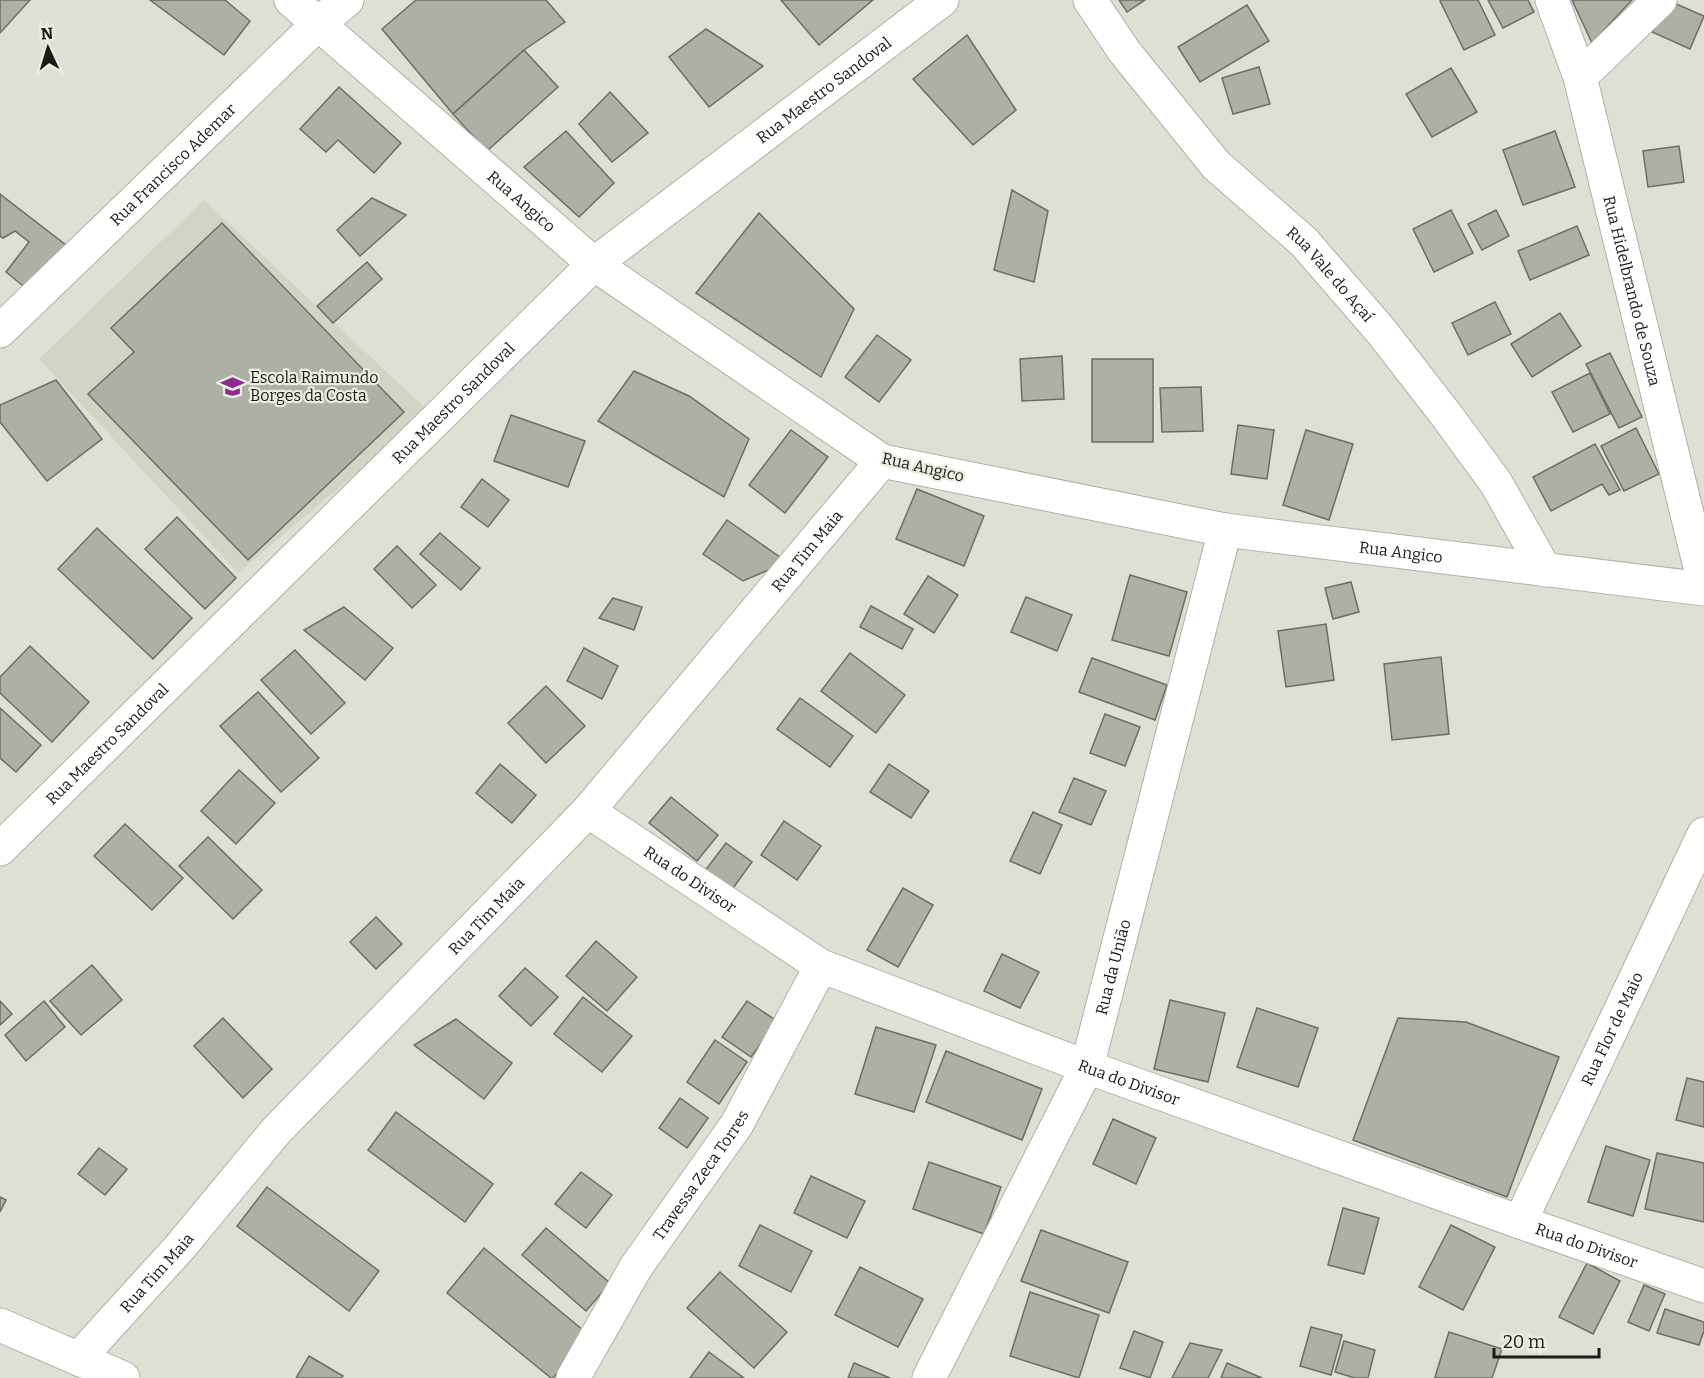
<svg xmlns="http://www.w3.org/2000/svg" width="1704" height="1378" font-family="Bitter,serif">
	<rect width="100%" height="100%" fill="#dde0d5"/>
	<path fill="#d1d6c4" d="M204,200L429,412L238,573L39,359Z"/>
	<g fill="#adb0a5" stroke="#6b6e64" stroke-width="1.5">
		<path d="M0,0H30L0,33Z"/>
		<path d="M150,0H225L250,21L224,55Z"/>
		<path d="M416,0H546L565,22L524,50L453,114L382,29Z"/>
		<path d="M781,0H873L819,45Z"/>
		<path d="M1119,0H1145L1127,12Z"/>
		<path d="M1441,0H1478L1495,35L1464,50L1440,1Z"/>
		<path d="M1488,0H1528L1534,12L1503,28Z"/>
		<path d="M1572,0H1632L1592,43Z"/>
		<path d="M1667,0L1704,16L1690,49L1652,32Z"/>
		<path d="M1247,5L1269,41L1200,82L1178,47Z"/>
		<path d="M706,29L763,66L709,107L669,57Z"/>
		<path d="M967,35L1016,110L973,145L913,79Z"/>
		<path d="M524,50L558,87L487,151L453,114Z"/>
		<path d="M1259,67L1270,104L1233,114L1222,78Z"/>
		<path d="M1451,68L1477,112L1432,137L1406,94Z"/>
		<path d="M339,87L401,143L374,173L338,140L326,152L300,129Z"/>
		<path d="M610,92L648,133L612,162L579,124Z"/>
		<path d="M566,131L614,183L579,217L524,167Z"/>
		<path d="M1555,131L1575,187L1523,205L1503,150Z"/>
		<path d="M1679,146L1684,182L1648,187L1643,151Z"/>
		<path d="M1012,190L1048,211L1034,282L994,270Z"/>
		<path d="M0,194L71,249L34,295L6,272L29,242L15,231L3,238L0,236Z"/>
		<path d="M372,198L406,215L360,256L337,230Z"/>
		<path d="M1451,210L1473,253L1434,272L1413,229Z"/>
		<path d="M1496,210L1509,236L1482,250L1468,224Z"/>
		<path d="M759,213L854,309L821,377L696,293Z"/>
		<path d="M222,223L404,412L248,560L88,394L134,352L111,328Z"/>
		<path d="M1577,226L1589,255L1530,280L1518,251Z"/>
		<path d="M367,262L382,279L333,323L317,306Z"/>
		<path d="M1495,302L1511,334L1468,355L1452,323Z"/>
		<path d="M1560,313L1581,346L1532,377L1511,344Z"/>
		<path d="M877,335L911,360L879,402L845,377Z"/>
		<path d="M1610,353L1642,417L1619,428L1586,364Z"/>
		<path d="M1062,356L1064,399L1022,401L1020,359Z"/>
		<rect x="1092" y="359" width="61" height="83"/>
		<path d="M634,371L689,396L749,439L724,497L598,421Z"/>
		<path d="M1590,373L1610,414L1573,432L1552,392Z"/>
		<path d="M56,380L102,439L47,481L0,422V405Z"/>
		<path d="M1201,387L1203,431L1162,432L1160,388Z"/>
		<path d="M511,415L585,441L568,487L494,461Z"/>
		<path d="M1238,425L1274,430L1267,479L1231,474Z"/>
		<path d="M1636,428L1659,474L1624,491L1601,446Z"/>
		<path d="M791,430L828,457L785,513L749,485Z"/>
		<path d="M1306,430L1353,444L1329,520L1283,505Z"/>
		<path d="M1595,444L1620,490L1609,495L1602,484L1551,511L1533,477Z"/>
		<path d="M482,479L509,500L488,527L461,507Z"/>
		<path d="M917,489L984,516L964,566L896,539Z"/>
		<path d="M177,517L236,578L205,609L145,549Z"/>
		<path d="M727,520L787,562L743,581L703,554Z"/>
		<path d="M97,528L192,618L153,659L58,569Z"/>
		<path d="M440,533L480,568L461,590L420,554Z"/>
		<path d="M397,546L436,585L412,608L374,569Z"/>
		<path d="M1130,575L1187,592L1169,656L1112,640Z"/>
		<path d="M928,576L958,595L934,633L904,614Z"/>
		<path d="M1351,582L1359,612L1333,619L1325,588Z"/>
		<path d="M1026,597L1072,615L1057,651L1011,632Z"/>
		<path d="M613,598L642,607L634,630L599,618Z"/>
		<path d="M871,606L913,629L902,649L860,627Z"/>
		<path d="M344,607L393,648L365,680L304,630Z"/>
		<path d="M1326,624L1334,680L1286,687L1278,631Z"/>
		<path d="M30,646L89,702L52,742L0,693V677Z"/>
		<path d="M584,648L618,666L602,699L567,681Z"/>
		<path d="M295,650L345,703L311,734L261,680Z"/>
		<path d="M850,653L905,695L876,733L821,691Z"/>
		<path d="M1441,657L1449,734L1392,740L1384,664Z"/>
		<path d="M1092,658L1167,685L1155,720L1079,692Z"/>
		<path d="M546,686L585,726L546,763L508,723Z"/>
		<path d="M258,692L319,758L281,792L220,726Z"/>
		<path d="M800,698L853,736L830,767L777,729Z"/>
		<path d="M0,708L41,745L16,772L0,758Z"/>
		<path d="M1105,714L1140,727L1125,766L1090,753Z"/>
		<path d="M500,764L536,795L512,823L476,793Z"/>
		<path d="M889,764L929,791L911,818L870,792Z"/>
		<path d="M239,770L275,803L236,844L201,811Z"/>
		<path d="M1074,778L1106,791L1091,825L1059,812Z"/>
		<path d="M671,797L718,835L697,861L649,823Z"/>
		<path d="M1033,812L1062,825L1040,874L1010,861Z"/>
		<path d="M784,821L821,846L797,880L761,855Z"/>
		<path d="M125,824L183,878L152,910L94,856Z"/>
		<path d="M208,837L262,890L233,919L179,866Z"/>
		<path d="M726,843L752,862L731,891L704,872Z"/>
		<path d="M903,888L933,905L898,967L867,950Z"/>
		<path d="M376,917L402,944L376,969L350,942Z"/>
		<path d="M596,941L637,977L607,1011L566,976Z"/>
		<path d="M1002,954L1039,972L1020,1008L984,991Z"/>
		<path d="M92,965L122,1000L81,1035L50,1001Z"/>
		<path d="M525,968L558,997L531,1026L499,996Z"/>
		<path d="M583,997L632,1036L602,1072L554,1034Z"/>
		<path d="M1170,1000L1225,1013L1208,1082L1154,1069Z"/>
		<path d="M0,1001L12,1014L0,1025Z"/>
		<path d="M44,1001L65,1027L26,1061L5,1035Z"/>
		<path d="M747,1001L777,1021L751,1057L722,1037Z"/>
		<path d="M1257,1008L1318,1028L1298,1087L1237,1067Z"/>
		<path d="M223,1018L272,1069L243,1098L194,1046Z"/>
		<path d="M1398,1018L1466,1022L1559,1057L1507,1197L1353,1140Z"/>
		<path d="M456,1019L512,1063L484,1099L414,1045Z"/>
		<path d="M876,1027L936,1045L914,1112L855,1094Z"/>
		<path d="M715,1040L747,1062L719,1104L687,1082Z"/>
		<path d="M946,1051L1042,1089L1022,1140L926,1102Z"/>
		<path d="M1687,1078L1704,1082V1127L1676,1120Z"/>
		<path d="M680,1098L708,1118L687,1148L659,1128Z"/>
		<path d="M396,1112L493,1184L465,1222L368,1150Z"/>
		<path d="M1113,1119L1156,1138L1136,1184L1093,1164Z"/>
		<path d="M1606,1146L1650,1160L1633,1216L1588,1202Z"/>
		<path d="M99,1148L127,1169L105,1195L78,1174Z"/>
		<path d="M1657,1153L1704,1163V1222L1645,1209Z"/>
		<path d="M929,1162L1001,1187L984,1234L913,1209Z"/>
		<path d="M581,1172L612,1195L586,1228L555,1204Z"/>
		<path d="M811,1176L865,1201L847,1238L794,1213Z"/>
		<path d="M267,1187L379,1271L349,1311L237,1226Z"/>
		<path d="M0,1197L6,1200L0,1212Z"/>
		<path d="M1343,1208L1379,1218L1364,1274L1328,1265Z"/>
		<path d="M760,1225L812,1251L791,1292L739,1266Z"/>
		<path d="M1451,1225L1495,1247L1463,1310L1419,1287Z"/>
		<path d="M546,1228L610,1283L586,1311L522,1255Z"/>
		<path d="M1041,1230L1128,1262L1109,1313L1021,1281Z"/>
		<path d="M484,1248L589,1335L553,1378H551L447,1293Z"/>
		<path d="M1587,1263L1620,1281L1593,1334L1559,1317Z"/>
		<path d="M860,1267L923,1299L898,1347L835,1315Z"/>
		<path d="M720,1272L787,1332L754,1368L687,1308Z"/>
		<path d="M1644,1285L1665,1294L1649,1331L1628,1322Z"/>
		<path d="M1030,1292L1099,1315L1079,1378L1010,1356Z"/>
		<path d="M1665,1309L1704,1322V1331L1699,1345L1657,1333Z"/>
		<path d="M1311,1327L1342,1335L1331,1375L1300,1366Z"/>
		<path d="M1134,1331L1163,1342L1150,1378L1120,1368Z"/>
		<path d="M1449,1332L1502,1349L1492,1378H1439L1435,1377Z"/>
		<path d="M1344,1341L1375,1350L1368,1378H1355L1335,1372Z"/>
		<path d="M1190,1343L1222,1350L1208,1378H1172Z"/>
		<path d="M709,1352L744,1378H690Z"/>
		<path d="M309,1356L343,1376L341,1378H296Z"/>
		<path d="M854,1363L890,1378H848Z"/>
		<path d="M1227,1363L1262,1378H1221Z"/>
	</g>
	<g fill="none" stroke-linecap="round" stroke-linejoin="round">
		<defs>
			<g id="minor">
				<path id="s1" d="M291,0L594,264L882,461L1225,530L1704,589"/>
				<path id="s2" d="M1090,0L1124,51L1216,165L1304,242L1381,331L1447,416L1496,483L1545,570"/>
				<path id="s3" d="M1552,0L1580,77L1704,583"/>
				<path d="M1580,77L1660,0"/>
				<path id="s4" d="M0,331L318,24L347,0"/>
				<path id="s5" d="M588,811L821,966L1087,1067L1520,1222L1704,1286"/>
				<path id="s6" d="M0,849L594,264L942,0"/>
				<path id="s7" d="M1520,1222L1704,834"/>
				<path d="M0,1325L123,1378"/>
				<path id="s8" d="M78,1359L180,1247L276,1131L588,811L882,461"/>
				<path id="s9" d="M573,1378L636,1267L737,1124L821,966"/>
				<path id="s10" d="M929,1378L1087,1067L1225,530"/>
			</g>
		</defs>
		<use href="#minor" stroke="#afb2a7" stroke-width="35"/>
		<use href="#minor" stroke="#fff" stroke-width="33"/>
	</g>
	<defs>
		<symbol id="school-bare" viewBox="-9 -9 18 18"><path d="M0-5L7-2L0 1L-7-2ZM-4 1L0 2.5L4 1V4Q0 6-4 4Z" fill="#8c2a92" stroke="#eaeee2" stroke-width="2.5" paint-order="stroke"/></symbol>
	</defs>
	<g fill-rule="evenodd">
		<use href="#school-bare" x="216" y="370" width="33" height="33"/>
	</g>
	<g text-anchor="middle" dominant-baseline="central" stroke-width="4.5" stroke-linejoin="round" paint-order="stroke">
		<g font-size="16" fill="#1b1c18" stroke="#eaeee2">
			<text stroke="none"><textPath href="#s6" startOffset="1122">Rua Maestro Sandoval</textPath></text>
			<text stroke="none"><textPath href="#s4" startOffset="240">Rua Francisco Ademar</textPath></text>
			<text stroke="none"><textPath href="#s1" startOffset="306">Rua Angico</textPath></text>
			<text stroke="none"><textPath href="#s2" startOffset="366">Rua Vale do Açaí</textPath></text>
			<text stroke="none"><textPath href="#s3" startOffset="302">Rua Hidelbrando de Souza</textPath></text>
			<text stroke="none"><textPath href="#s6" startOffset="636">Rua Maestro Sandoval</textPath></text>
			<text transform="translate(923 467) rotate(13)">Rua Angico</text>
			<text stroke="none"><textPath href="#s8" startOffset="1089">Rua Tim Maia</textPath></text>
			<text stroke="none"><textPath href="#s1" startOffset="1278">Rua Angico</textPath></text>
			<text stroke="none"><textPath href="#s6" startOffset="150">Rua Maestro Sandoval</textPath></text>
			<text stroke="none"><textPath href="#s5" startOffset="123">Rua do Divisor</textPath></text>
			<text stroke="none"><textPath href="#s8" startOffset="603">Rua Tim Maia</textPath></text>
			<text stroke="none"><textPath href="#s10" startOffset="452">Rua da União</textPath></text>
			<text stroke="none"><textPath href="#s7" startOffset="214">Rua Flor de Maio</textPath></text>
			<text stroke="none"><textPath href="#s5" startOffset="609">Rua do Divisor</textPath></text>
			<text stroke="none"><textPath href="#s9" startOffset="240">Travessa Zeca Torres</textPath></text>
			<text stroke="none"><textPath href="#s5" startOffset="1095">Rua do Divisor</textPath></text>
			<text stroke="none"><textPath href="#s8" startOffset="117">Rua Tim Maia</textPath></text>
		</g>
		<g font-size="16" fill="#1b1c18" stroke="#eaeee2" text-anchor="start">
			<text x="250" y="377">Escola Raimundo<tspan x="250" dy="18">Borges da Costa</tspan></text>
		</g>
	</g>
	<g transform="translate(48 48) rotate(356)" stroke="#eaeee2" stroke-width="4.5" paint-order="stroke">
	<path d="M0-4.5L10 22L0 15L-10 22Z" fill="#1b1c18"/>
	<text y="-9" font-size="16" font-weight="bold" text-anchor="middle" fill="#1b1c18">N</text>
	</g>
	<path d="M1494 1348v9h105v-9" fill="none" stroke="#1b1c18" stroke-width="3"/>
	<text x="1503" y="1348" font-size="18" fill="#1b1c18" stroke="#eaeee2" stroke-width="4.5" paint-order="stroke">20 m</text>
</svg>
